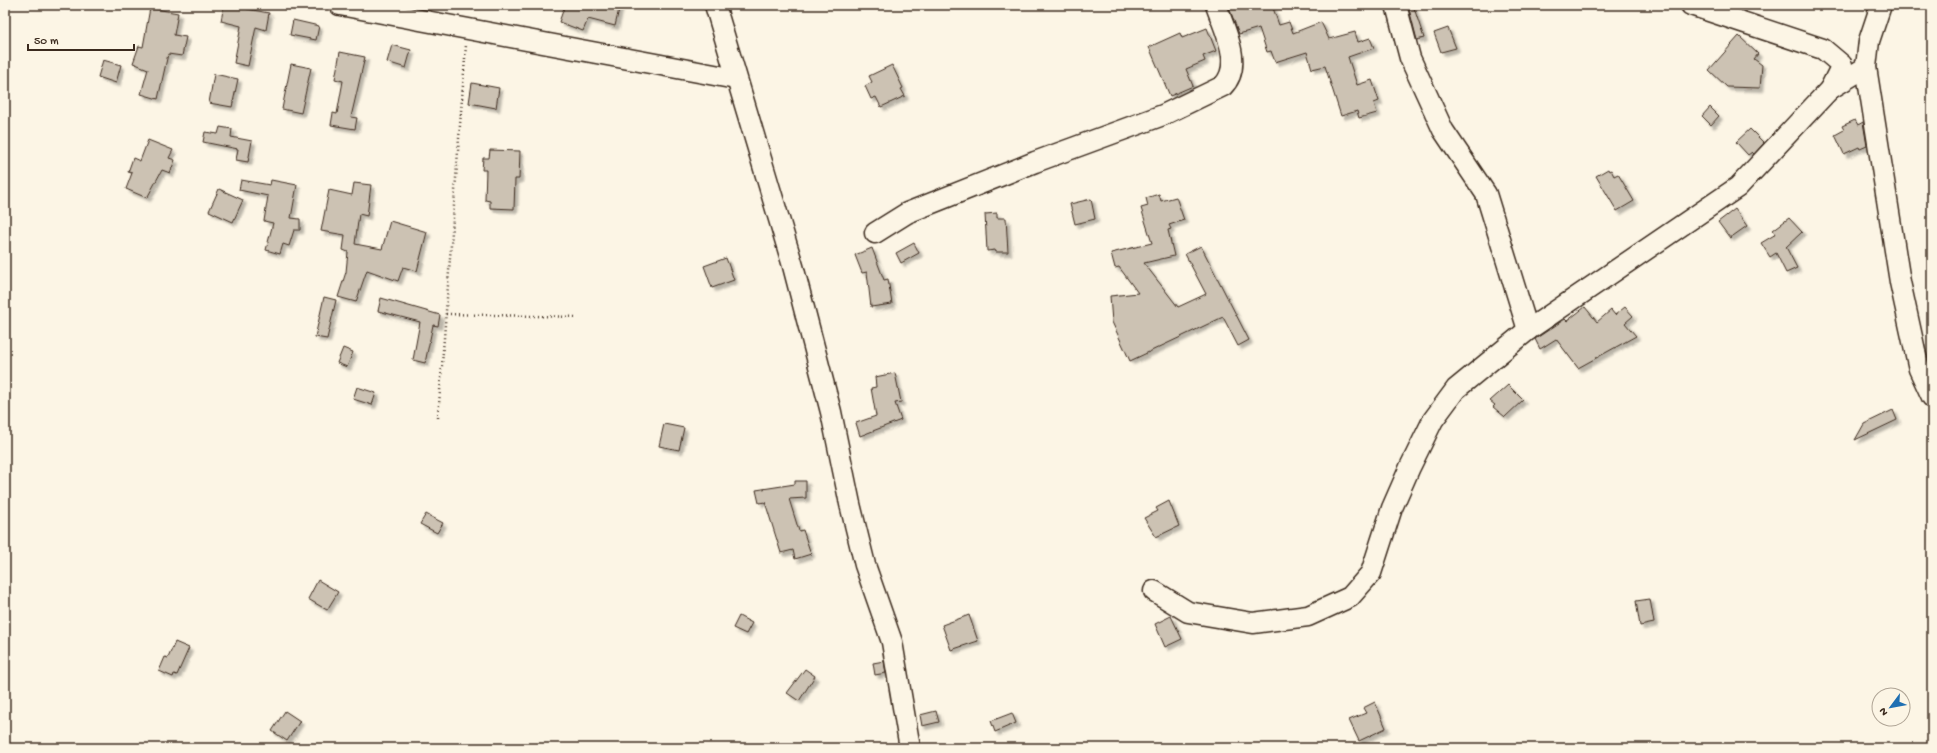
<svg xmlns="http://www.w3.org/2000/svg" width="1937" height="753" font-family="'Gochi Hand',sans-serif">
	<defs>
		<filter id="shadow"><feDropShadow dx="3.5" dy="3.5" stdDeviation="1" flood-color="#0004"/></filter>
	</defs>
	<rect width="100%" height="100%" fill="#fcf5e5"/>
	<filter id="ink" filterUnits="userSpaceOnUse"><feTurbulence type="fractalNoise" baseFrequency=".025" numOctaves="2"/><feDisplacementMap in="SourceGraphic" scale="8" xChannelSelector="R" yChannelSelector="G"/><feConvolveMatrix kernelMatrix="1 2 1 2 8 2 1 2 1" color-interpolation-filters="sRGB"/></filter>
	<g filter="url(#ink)">
		<g fill="#ccc2b3" stroke="#3b2a1e" filter="url(#shadow)">
			<path d="M224,5H248L247,9L269,13L266,30L256,27L248,66L234,63L241,26L221,21Z"/>
			<path d="M565,5H586L597,9L598,5H620L615,26L588,19L583,31L559,22Z"/>
			<path d="M1228,5H1272L1279,25L1289,22L1293,33L1321,22L1329,39L1355,32L1358,42L1370,38L1374,48L1348,57L1357,85L1372,80L1379,101L1374,103L1377,113L1359,118L1357,111L1341,116L1325,66L1312,69L1307,52L1275,62L1271,51L1267,52L1259,28L1239,34Z"/>
			<path d="M1408,5H1413L1424,38L1417,40Z"/>
			<path d="M150,8L178,13L174,35L186,37L182,56L168,54L158,99L141,94L148,69L133,63L139,46L143,47Z"/>
			<path d="M293,20L319,26L316,40L290,35Z"/>
			<path d="M1207,28L1216,51L1203,56L1205,61L1186,69L1193,86L1170,96L1149,47L1180,33L1182,38Z"/>
			<path d="M1448,28L1456,48L1441,52L1434,33Z"/>
			<path d="M1739,36L1758,54L1754,59L1762,65L1760,88L1727,87L1709,70Z"/>
			<path d="M392,45L411,50L406,68L387,62Z"/>
			<path d="M340,52L365,57L351,117L357,118L355,129L331,125L333,113L337,114L343,81L335,79Z"/>
			<path d="M103,60L121,65L116,83L98,77Z"/>
			<path d="M291,64L311,68L301,113L282,109Z"/>
			<path d="M892,65L903,88L901,89L905,96L881,107L876,97L871,99L865,86L872,82L869,76Z"/>
			<path d="M214,74L238,79L232,107L209,103Z"/>
			<path d="M472,83L499,88L496,108L469,103Z"/>
			<path d="M1710,107L1719,116L1711,125L1702,116Z"/>
			<path d="M1855,120L1858,125L1863,122L1867,146L1860,149L1859,147L1844,154L1835,135L1844,130L1842,126Z"/>
			<path d="M220,127L232,129L231,137L252,141L248,162L236,160L238,149L203,142L205,132L218,134Z"/>
			<path d="M1750,129L1764,143L1754,154L1752,152L1748,155L1736,142Z"/>
			<path d="M148,140L173,150L169,158L175,160L170,173L162,170L147,198L126,189L132,173L128,172L133,158L140,161Z"/>
			<path d="M490,150L520,151L519,179H515L514,209L490,208V201L485,200L486,170H482L483,158H489Z"/>
			<path d="M1608,169L1609,171L1611,170L1614,176L1618,174L1634,201L1617,211L1596,176Z"/>
			<path d="M241,180L270,185L271,180L297,185L291,218L300,219V230H294L289,246L283,244L280,254L266,250L273,223L264,221L268,196L239,190Z"/>
			<path d="M354,183L371,185L367,216L359,214L355,244L382,249L390,221L427,232L417,271L403,267L398,281L367,270L356,302L338,297L346,272L348,252L343,250L345,235L321,231L329,190L352,195Z"/>
			<path d="M219,189L243,200L233,222L209,211Z"/>
			<path d="M1159,194L1161,201L1176,197L1184,220L1169,225L1171,229L1168,230L1174,256L1144,263L1178,307L1206,294L1185,254L1201,246L1249,340L1238,346L1223,317L1130,361L1112,322L1110,296L1138,293L1119,267L1115,268L1111,253L1152,243L1141,208L1148,206L1146,198Z"/>
			<path d="M1091,199L1095,219L1075,224L1070,204Z"/>
			<path d="M1735,209L1747,226L1730,238L1718,222Z"/>
			<path d="M997,213V218H1006L1008,252H996L995,250L987,251L985,214Z"/>
			<path d="M1789,218L1802,232L1786,247L1797,268L1786,273L1776,253L1770,257L1761,243L1776,234L1773,230Z"/>
			<path d="M914,243L919,253L901,263L896,253Z"/>
			<path d="M872,248L884,280L888,279L892,304L871,307L867,272L862,273L855,255Z"/>
			<path d="M726,258L734,280L712,288L704,266Z"/>
			<path d="M324,297L336,300L327,339L315,337Z"/>
			<path d="M381,298L440,315L438,326L433,325L425,363L413,360L420,322L378,311Z"/>
			<path d="M1585,307L1597,322L1611,310L1615,315L1625,307L1633,316L1625,323L1636,336L1578,368L1556,339L1540,349L1535,339L1565,319L1567,321Z"/>
			<path d="M343,348L353,352L347,367L337,363Z"/>
			<path d="M895,373L901,402L895,403L901,420L860,436L856,423L876,416L871,388L876,387L875,377Z"/>
			<path d="M1508,385L1523,400L1505,417L1493,407L1495,405L1490,401Z"/>
			<path d="M357,387L376,393L372,405L353,399Z"/>
			<path d="M1893,410L1897,420L1855,440L1864,424Z"/>
			<path d="M664,424L684,428L679,450L659,446Z"/>
			<path d="M795,481H806V498L789,499L799,531L803,530L811,554L795,559L793,550L781,553L765,502L759,503L756,490L795,484Z"/>
			<path d="M1169,501L1179,526L1156,537L1144,518L1158,511L1156,508Z"/>
			<path d="M426,514L443,523L437,533L420,524Z"/>
			<path d="M318,580L338,592L327,610L308,599Z"/>
			<path d="M1650,599L1654,623L1640,626L1636,601Z"/>
			<path d="M969,615L978,641L951,650L942,625Z"/>
			<path d="M739,616L752,623L746,634L733,628Z"/>
			<path d="M1171,616L1182,639L1165,647L1155,624Z"/>
			<path d="M175,642L189,648L177,675L174,674L173,677L159,671L165,657L168,658Z"/>
			<path d="M884,661L886,673L875,675L873,663Z"/>
			<path d="M805,669L815,676L799,701L787,693Z"/>
			<path d="M1375,702L1386,728L1359,741L1349,720L1366,713L1363,708Z"/>
			<path d="M285,711L300,721L287,741L272,731Z"/>
			<path d="M936,711L939,722L922,726L920,715Z"/>
			<path d="M1012,713L1016,723L995,732L991,721Z"/>
		</g>
		<g fill="none" stroke-linecap="round" stroke-linejoin="round">
			<defs>
				<g id="minor">
					<path d="M340,5L736,79"/>
					<path d="M715,5L793,266L831,412L850,504L865,565L892,642L910,748"/>
					<path d="M1396,5L1410,58L1443,130L1486,194L1528,330"/>
					<path d="M1691,5L1823,49L1842,65L1830,89"/>
					<path d="M1881,5L1869,41L1866,67L1900,282L1919,369L1932,397"/>
					<path d="M875,233L907,213L1035,162L1163,115L1223,86C1244,65 1224,29 1216,5"/>
					<path d="M1154,591L1188,612L1253,623L1308,616L1350,597L1371,573L1392,508L1410,467L1433,420L1456,389L1528,330L1738,187L1830,89L1866,67"/>
				</g>
			</defs>
			<use href="#minor" stroke="#3b2a1e" stroke-width="23"/>
			<g stroke="#3b2a1e" stroke-width="2.5" stroke-dasharray="1 3" stroke-linecap="butt">
				<path d="M446,314L577,317"/>
				<path d="M438,418L466,45"/>
			</g>
			<use href="#minor" stroke="#fcf5e5" stroke-width="20"/>
		</g>
	</g>
	<rect width="1937" height="753" fill="none" stroke="#fcf5e5" stroke-width="20"/>
	<rect x="10" y="10" width="1917" height="733" fill="none" stroke="#3b2a1e" stroke-width="1.5" filter="url(#ink)"/>
	<g transform="translate(1891 707) rotate(238)"><circle r="19" fill="#fcf5e5" stroke="#afa495"/>
	<path d="M0-3L7 15L0 10L-7 15Z" fill="#1f6fb2"/>
	<text y="-6" font-size="11" font-weight="bold" text-anchor="middle" fill="#3b2a1e">N</text>
	</g>
	<path d="M28 44v6h106v-6" fill="none" stroke="#3b2a1e" stroke-width="2"/>
	<text x="34" y="44" font-size="12" fill="#3b2a1e" stroke="#fcf5e5" stroke-width="3" paint-order="stroke">50 m</text>
</svg>
